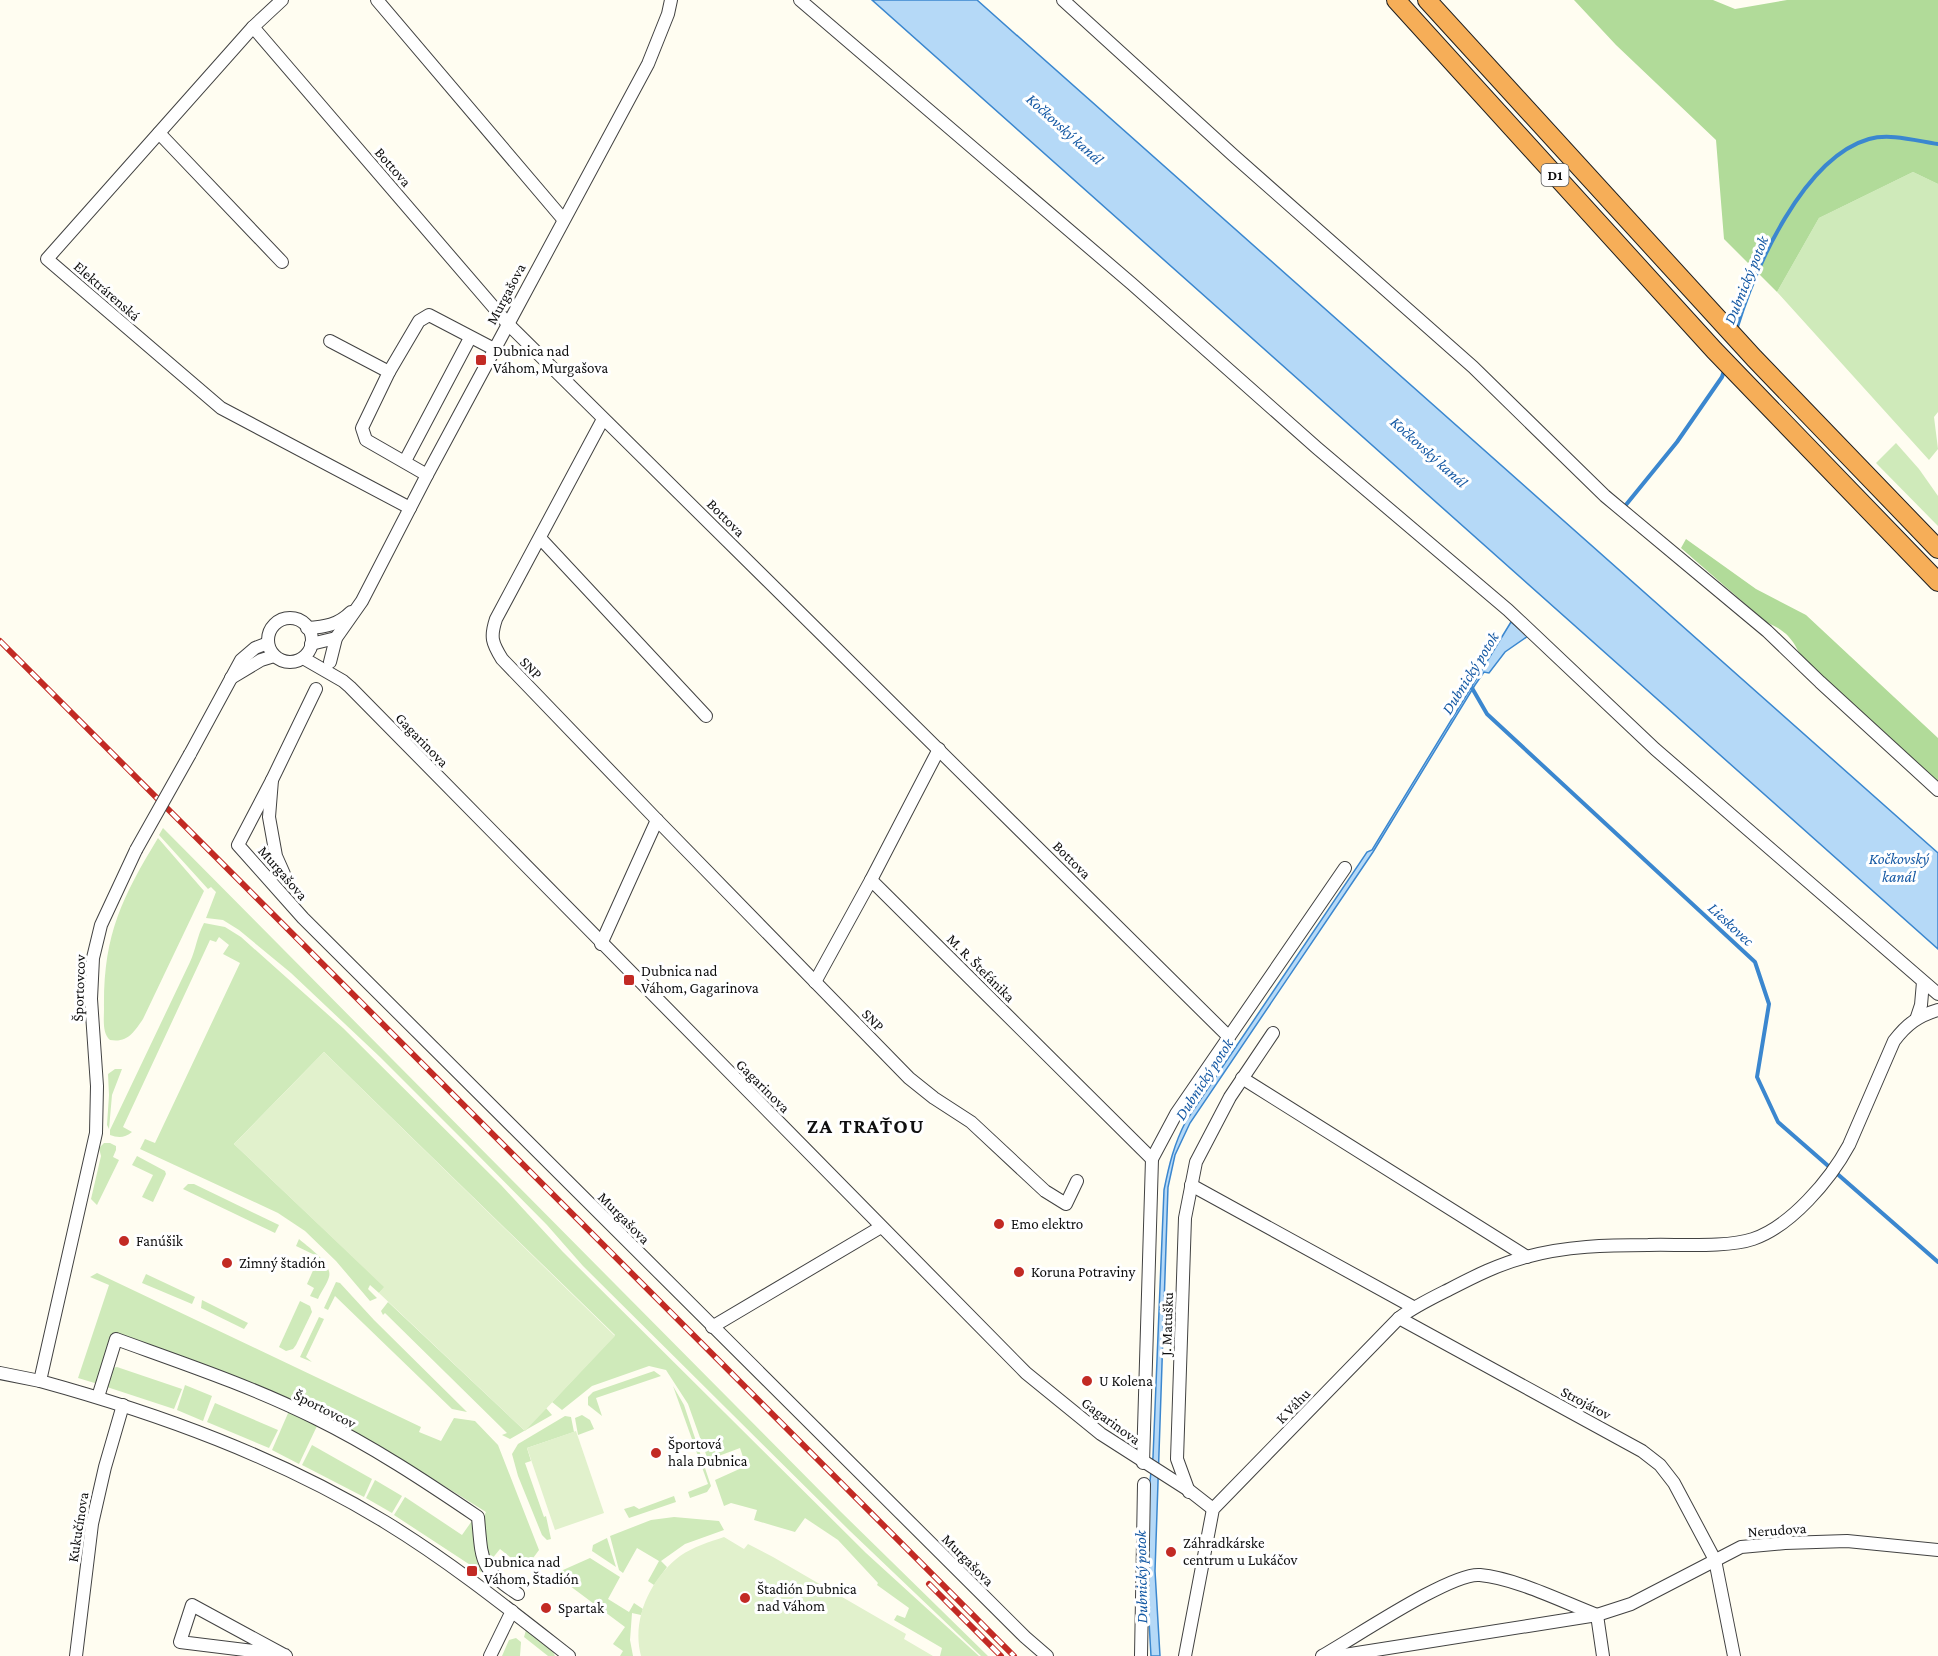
<svg xmlns="http://www.w3.org/2000/svg" width="1938" height="1656" font-family="'Crimson Pro',serif">
	<rect width="100%" height="100%" fill="#fffdf1"/>
	<g fill="#cfeaba">
		<path d="M1913,172L1938,184V412L1934,417L1938,449L1929,460L1777,292L1819,218Z"/>
		<path d="M1896,443L1919,469L1938,496V526L1876,463Z"/>
		<path d="M163,828L841,1512L988,1656H981L850,1531L583,1266L547,1225L467,1144L380,1057L291,973L239,930L223,920L206,918L216,892L211,887L208,889L159,835Z"/>
		<path d="M158,838L204,891L143,1019C134,1032 128,1043 110,1040C102,1033 104,1019 104,1009C103,936 121,899 158,838Z"/>
		<path d="M204,923L225,927L241,937L343,1028L501,1185L563,1252L866,1553L979,1656H940L942,1648L894,1620L897,1615L905,1618L909,1608L877,1585L878,1583L838,1540L805,1518L795,1532L754,1520L757,1510L731,1503L724,1506L715,1480L746,1466L740,1448L708,1460L688,1404L666,1370L649,1366L592,1386L562,1410L552,1402L615,1335L324,1052L234,1144L385,1287L379,1293L370,1285L368,1289L377,1298L370,1301L336,1261L305,1231L278,1213L140,1149L145,1139L155,1143L240,963L223,954L229,945L219,937L216,942L210,940L123,1127L132,1132C125,1138 118,1138 110,1135V1130L190,962C196,949 197,936 204,923Z"/>
		<path d="M115,1069H122L112,1095L109,1129L107,1125L109,1095L108,1074Z"/>
		<path d="M104,1143H110L116,1146V1150L113,1157L119,1160L97,1205L91,1199L101,1156L99,1148Z"/>
		<path d="M137,1156L165,1171L166,1174L153,1202L142,1197L153,1175L132,1165Z"/>
		<path d="M188,1184H194L279,1225L275,1233L183,1189Z"/>
		<path d="M299,1239C308,1247 333,1264 329,1277C327,1284 321,1292 318,1299L310,1296L314,1288L307,1284L319,1257L296,1246Z"/>
		<path d="M97,1273L421,1427L419,1432L441,1441L454,1418L475,1421L498,1445L539,1550L525,1569L500,1549L487,1565L483,1518L486,1512L380,1446L357,1434L235,1377L121,1336L98,1384L78,1378L109,1285L90,1277Z"/>
		<path d="M146,1274L195,1297L192,1304L142,1283Z"/>
		<path d="M336,1282L340,1283L374,1320L467,1412L452,1409L335,1296L328,1310L324,1308Z"/>
		<path d="M202,1300L248,1323L244,1329L201,1308Z"/>
		<path d="M300,1301L310,1306L312,1312L296,1345L293,1349L286,1351L279,1347Z"/>
		<path d="M388,1302L524,1430L546,1408L552,1415L510,1439L502,1435L507,1433L385,1313L383,1315L381,1311Z"/>
		<path d="M319,1317L324,1319L306,1357L312,1362L300,1357Z"/>
		<path d="M117,1367L182,1389L174,1409L107,1387L112,1368Z"/>
		<path d="M654,1371L661,1376L596,1398L602,1416L588,1405V1397L593,1392Z"/>
		<path d="M185,1385L212,1396L203,1421L177,1410Z"/>
		<path d="M673,1386L684,1405L711,1486L707,1492L690,1498L688,1492L708,1484Z"/>
		<path d="M215,1403L278,1430L269,1448L207,1422Z"/>
		<path d="M289,1411L317,1426L299,1464L272,1450Z"/>
		<path d="M582,1415L590,1420L594,1429L578,1435L575,1418Z"/>
		<path d="M565,1416L571,1417L574,1432L527,1448L531,1461L525,1463L544,1517L546,1516L551,1539L547,1540L542,1535L518,1476L512,1454L518,1444Z"/>
		<path d="M312,1445L372,1479L364,1497L302,1465Z"/>
		<path d="M375,1480L402,1496L392,1513L366,1498Z"/>
		<path d="M674,1496L676,1502L629,1518L624,1509L634,1506L639,1509Z"/>
		<path d="M405,1497L462,1535L474,1518L484,1569L481,1572L394,1515Z"/>
		<path d="M674,1517L719,1521L724,1530L685,1544L661,1561L667,1567L654,1585L648,1581L659,1561L637,1548L623,1573L619,1570L610,1536L651,1520Z"/>
		<path d="M607,1538L616,1567L592,1551L593,1545Z"/>
		<path d="M590,1558L620,1577L608,1599L629,1612L634,1603L643,1609L641,1615L632,1613L630,1640L633,1656H620L623,1651L613,1644L625,1627L554,1574Z"/>
		<path d="M526,1630L552,1650L555,1656H548L524,1637Z"/>
		<path d="M516,1638L521,1642L520,1656H502L509,1640Z"/>
	</g>
	<g fill="#b1db99">
		<path d="M1574,0H1713L1735,9L1787,0H1938V184L1913,172L1819,218L1777,292L1724,239L1716,140L1616,45Z"/>
		<path d="M1686,539L1756,589L1806,615L1938,738V783L1803,660C1792,638 1788,632 1766,622L1681,548Z"/>
	</g>
	<g fill="#e1f1cc">
		<path d="M324,1052L615,1336L525,1431L379,1293L384,1287L234,1144Z"/>
		<path d="M576,1431L604,1513L555,1530L527,1448Z"/>
		<path d="M724,1537L744,1549L748,1544L773,1557L906,1634L904,1639L933,1656H641C631,1619 651,1578 680,1556C693,1547 709,1542 724,1537Z"/>
	</g>
	<g fill="#b5d9f7" stroke="#3b87cf" stroke-width="1.5">
		<path d="M872,0H977L1938,853V949Z"/>
		<path d="M1511,622L1528,636L1505,652L1489,673L1484,672L1475,685L1373,852L1190,1123L1175,1155L1168,1187L1155,1571L1160,1656H1151C1147,1590 1143,1523 1153,1457L1164,1190C1169,1165 1174,1144 1186,1121L1367,852L1372,850Z"/>
	</g>
	<g fill="none" stroke-linecap="round" stroke-linejoin="round">
		<g stroke="#3b87cf" stroke-width="4">
			<path d="M1736,330C1755,268 1803,158 1869,139C1890,133 1917,141 1938,144"/>
			<path d="M1625,506L1677,442L1722,377L1725,368"/>
			<path d="M1472,688L1487,714L1755,962L1769,1004L1757,1077L1778,1122L1938,1262"/>
		</g>
		<defs>
			<g id="minor">
				<path d="M282,0L253,27L47,259L221,408L410,508"/>
				<path d="M377,0L563,219"/>
				<path d="M800,0L1132,284L1317,448L1508,610L1655,749L1938,994"/>
				<path d="M1063,0L1233,155L1473,367L1605,496L1767,631L1820,682L1938,790"/>
				<path d="M253,27L508,324L1229,1037"/>
				<path d="M159,133L282,262"/>
				<path d="M330,341L389,372"/>
				<path d="M603,419L496,619C490,637 492,643 502,659L657,820L909,1078L934,1098L971,1122L1045,1191L1066,1204L1077,1181"/>
				<path d="M405,461L470,338"/>
				<path d="M427,475L366,440L362,428L389,372L419,321L429,315L494,349"/>
				<path d="M540,538L706,716"/>
				<circle cx="290" cy="640" r="22"/>
				<path d="M307,628C325,627 338,625 351,612"/>
				<path d="M311,644L336,638"/>
				<path d="M303,658L343,681L350,687L1026,1373L1101,1434L1190,1491L1213,1509"/>
				<path d="M330,662L336,638L362,601L427,475L648,64L668,14L671,0"/>
				<path d="M231,678L261,660L274,656"/>
				<path d="M190,754L241,660L255,648L268,643"/>
				<path d="M272,780L238,845L303,918L1025,1637L1047,1656"/>
				<path d="M136,850L101,925L93,958L91,999L97,1086L96,1133L40,1381C160,1414 278,1457 385,1522C449,1561 509,1609 569,1656"/>
				<path d="M284,874L276,856L269,817L272,780L316,689"/>
				<path d="M871,880L939,749"/>
				<path d="M601,944L657,820"/>
				<path d="M815,982L871,880L1152,1159"/>
				<path d="M1917,1017L1921,1005L1923,982"/>
				<path d="M1242,1078L1527,1257"/>
				<path d="M1191,1185L1413,1307"/>
				<path d="M1399,1318L1642,1451L1660,1465L1674,1483L1715,1560L1734,1656"/>
				<path d="M712,1327L881,1227"/>
				<path d="M0,1373L40,1381"/>
				<path d="M98,1397L116,1339C182,1363 251,1386 315,1418C372,1446 425,1481 478,1517C482,1560 479,1569 518,1594"/>
				<path d="M1143,1463L1152,1159L1176,1114L1345,868"/>
				<path d="M1189,1492L1177,1459L1185,1218L1196,1162L1230,1097L1273,1033"/>
				<path d="M285,1655L180,1642L192,1605L286,1656"/>
				<path d="M76,1656L92,1524L105,1467L123,1405"/>
				<path d="M490,1656L512,1611"/>
				<path d="M1141,1656L1144,1484"/>
				<path d="M1185,1656L1213,1509L1399,1318C1415,1306 1432,1298 1450,1289C1475,1276 1499,1264 1526,1257C1566,1246 1607,1245 1648,1245C1676,1244 1727,1248 1753,1239C1791,1226 1830,1180 1849,1145L1894,1041C1907,1024 1918,1016 1938,1010"/>
				<path d="M1322,1656C1353,1639 1451,1572 1480,1575C1515,1578 1563,1602 1597,1615L1603,1656"/>
				<path d="M1338,1656L1597,1615L1631,1604L1741,1547L1785,1543L1847,1541L1938,1550"/>
			</g>
			<g id="highway">
				<path d="M1396,0L1714,350L1938,582"/>
				<path d="M1427,0L1754,358L1938,549"/>
			</g>
		</defs>
		<use href="#minor" stroke="#424242" stroke-width="14"/>
		<use href="#highway" stroke="#202020" stroke-width="20"/>
		<use href="#minor" stroke="#fff" stroke-width="12"/>
		<use href="#highway" stroke="#f6ae58" stroke-width="18"/>
		<defs>
			<g id="rail">
				<path d="M0,641L1014,1656"/>
				<path d="M929,1584L1001,1656"/>
			</g>
		</defs>
		<use href="#rail" stroke="#c22a24" stroke-width="6"/>
		<use href="#rail" stroke="#fff" stroke-width="4" stroke-dasharray="11" stroke-linecap="butt"/>
		<defs>
			<path id="minor-bridge" d="M136,850L190,754"/>
		</defs>
		<use href="#minor-bridge" stroke="#424242" stroke-width="14" stroke-linecap="butt"/>
		<use href="#minor-bridge" stroke="#fff" stroke-width="12"/>
	</g>
	<g fill="#c22a24" stroke="#fff" stroke-width="2">
		<rect x="475" y="354" width="12" height="12" rx="3"/>
		<rect x="623" y="974" width="12" height="12" rx="3"/>
		<circle cx="999" cy="1224" r="6"/>
		<circle cx="124" cy="1241" r="6"/>
		<circle cx="227" cy="1263" r="6"/>
		<circle cx="1019" cy="1272" r="6"/>
		<circle cx="1087" cy="1381" r="6"/>
		<circle cx="656" cy="1453" r="6"/>
		<circle cx="1171" cy="1552" r="6"/>
		<rect x="466" y="1565" width="12" height="12" rx="3"/>
		<circle cx="745" cy="1598" r="6"/>
		<circle cx="546" cy="1608" r="6"/>
	</g>
	<g text-anchor="middle" dominant-baseline="central" stroke-width="6" stroke-linejoin="round" paint-order="stroke">
		<rect fill="#fff" stroke="#575757" stroke-width="1.5" x="1541.5" y="164" width="27" height="22" rx="4.5"/>
		<g font-size="14" font-weight="bold" fill="#0f0f0f">
			<text x="1555" y="175">D1</text>
		</g>
		<g font-size="15" fill="#0f0f0f" stroke="#fff">
			<text transform="translate(393 167) rotate(49)">Bottova</text>
			<text transform="translate(107 291) rotate(41)">Elektrárenská</text>
			<text transform="translate(506 294) rotate(-62)">Murgašova</text>
			<text transform="translate(726 518) rotate(45)">Bottova</text>
			<text transform="translate(531 668) rotate(46)">SNP</text>
			<text transform="translate(422 740) rotate(46)">Gagarinova</text>
			<text transform="translate(1072 860) rotate(45)">Bottova</text>
			<text transform="translate(283 873) rotate(49)">Murgašova</text>
			<text transform="translate(981 968) rotate(45)">M. R. Štefánika</text>
			<text transform="translate(79 988) rotate(-88)">Športovcov</text>
			<text transform="translate(873 1020) rotate(46)">SNP</text>
			<text transform="translate(763 1086) rotate(45)">Gagarinova</text>
			<text transform="translate(624 1218) rotate(45)">Murgašova</text>
			<text transform="translate(1167 1324) rotate(-88)">J. Matušku</text>
			<text transform="translate(1586 1403) rotate(28)">Strojárov</text>
			<text transform="translate(1293 1406) rotate(-46)">K Váhu</text>
			<text transform="translate(325 1409) rotate(27)">Športovcov</text>
			<text transform="translate(1111 1421) rotate(36)">Gagarinova</text>
			<text transform="translate(78 1527) rotate(-81)">Kukučínova</text>
			<text transform="translate(1777 1530) rotate(-4)">Nerudova</text>
			<text transform="translate(968 1560) rotate(45)">Murgašova</text>
		</g>
		<g font-size="15" fill="#0f0f0f" stroke="#fff" text-anchor="start">
			<text x="493" y="351">Dubnica nad<tspan x="493" dy="17">Váhom, Murgašova</tspan></text>
			<text x="641" y="971">Dubnica nad<tspan x="641" dy="17">Váhom, Gagarinova</tspan></text>
			<text x="1011" y="1224">Emo elektro</text>
			<text x="136" y="1241">Fanúšik</text>
			<text x="239" y="1263">Zimný štadión</text>
			<text x="1031" y="1272">Koruna Potraviny</text>
			<text x="1099" y="1381">U Kolena</text>
			<text x="668" y="1444">Športová<tspan x="668" dy="17">hala Dubnica</tspan></text>
			<text x="1183" y="1543">Záhradkárske<tspan x="1183" dy="17">centrum u Lukáčov</tspan></text>
			<text x="484" y="1562">Dubnica nad<tspan x="484" dy="17">Váhom, Štadión</tspan></text>
			<text x="757" y="1589">Štadión Dubnica<tspan x="757" dy="17">nad Váhom</tspan></text>
			<text x="558" y="1608">Spartak</text>
		</g>
		<g font-size="16" font-style="italic" fill="#1559a4" stroke="#fff">
			<text transform="translate(1065 129) rotate(42)">Kočkovský kanál</text>
			<text transform="translate(1746 280) rotate(-68)">Dubnický potok</text>
			<text transform="translate(1429 452) rotate(42)">Kočkovský kanál</text>
			<text transform="translate(1470 673) rotate(-58)">Dubnický potok</text>
			<text x="1899" y="858">Kočkovský<tspan x="1899" dy="18">kanál</tspan></text>
			<text transform="translate(1731 924) rotate(43)">Lieskovec</text>
			<text transform="translate(1204 1079) rotate(-57)">Dubnický potok</text>
			<text transform="translate(1141 1577) rotate(-91)">Dubnický potok</text>
		</g>
		<g font-size="21" font-weight="bold" letter-spacing="1.5" fill="#0f0f0f" stroke="#fff">
			<text x="866" y="1126">ZA TRAŤOU</text>
		</g>
	</g>
</svg>
